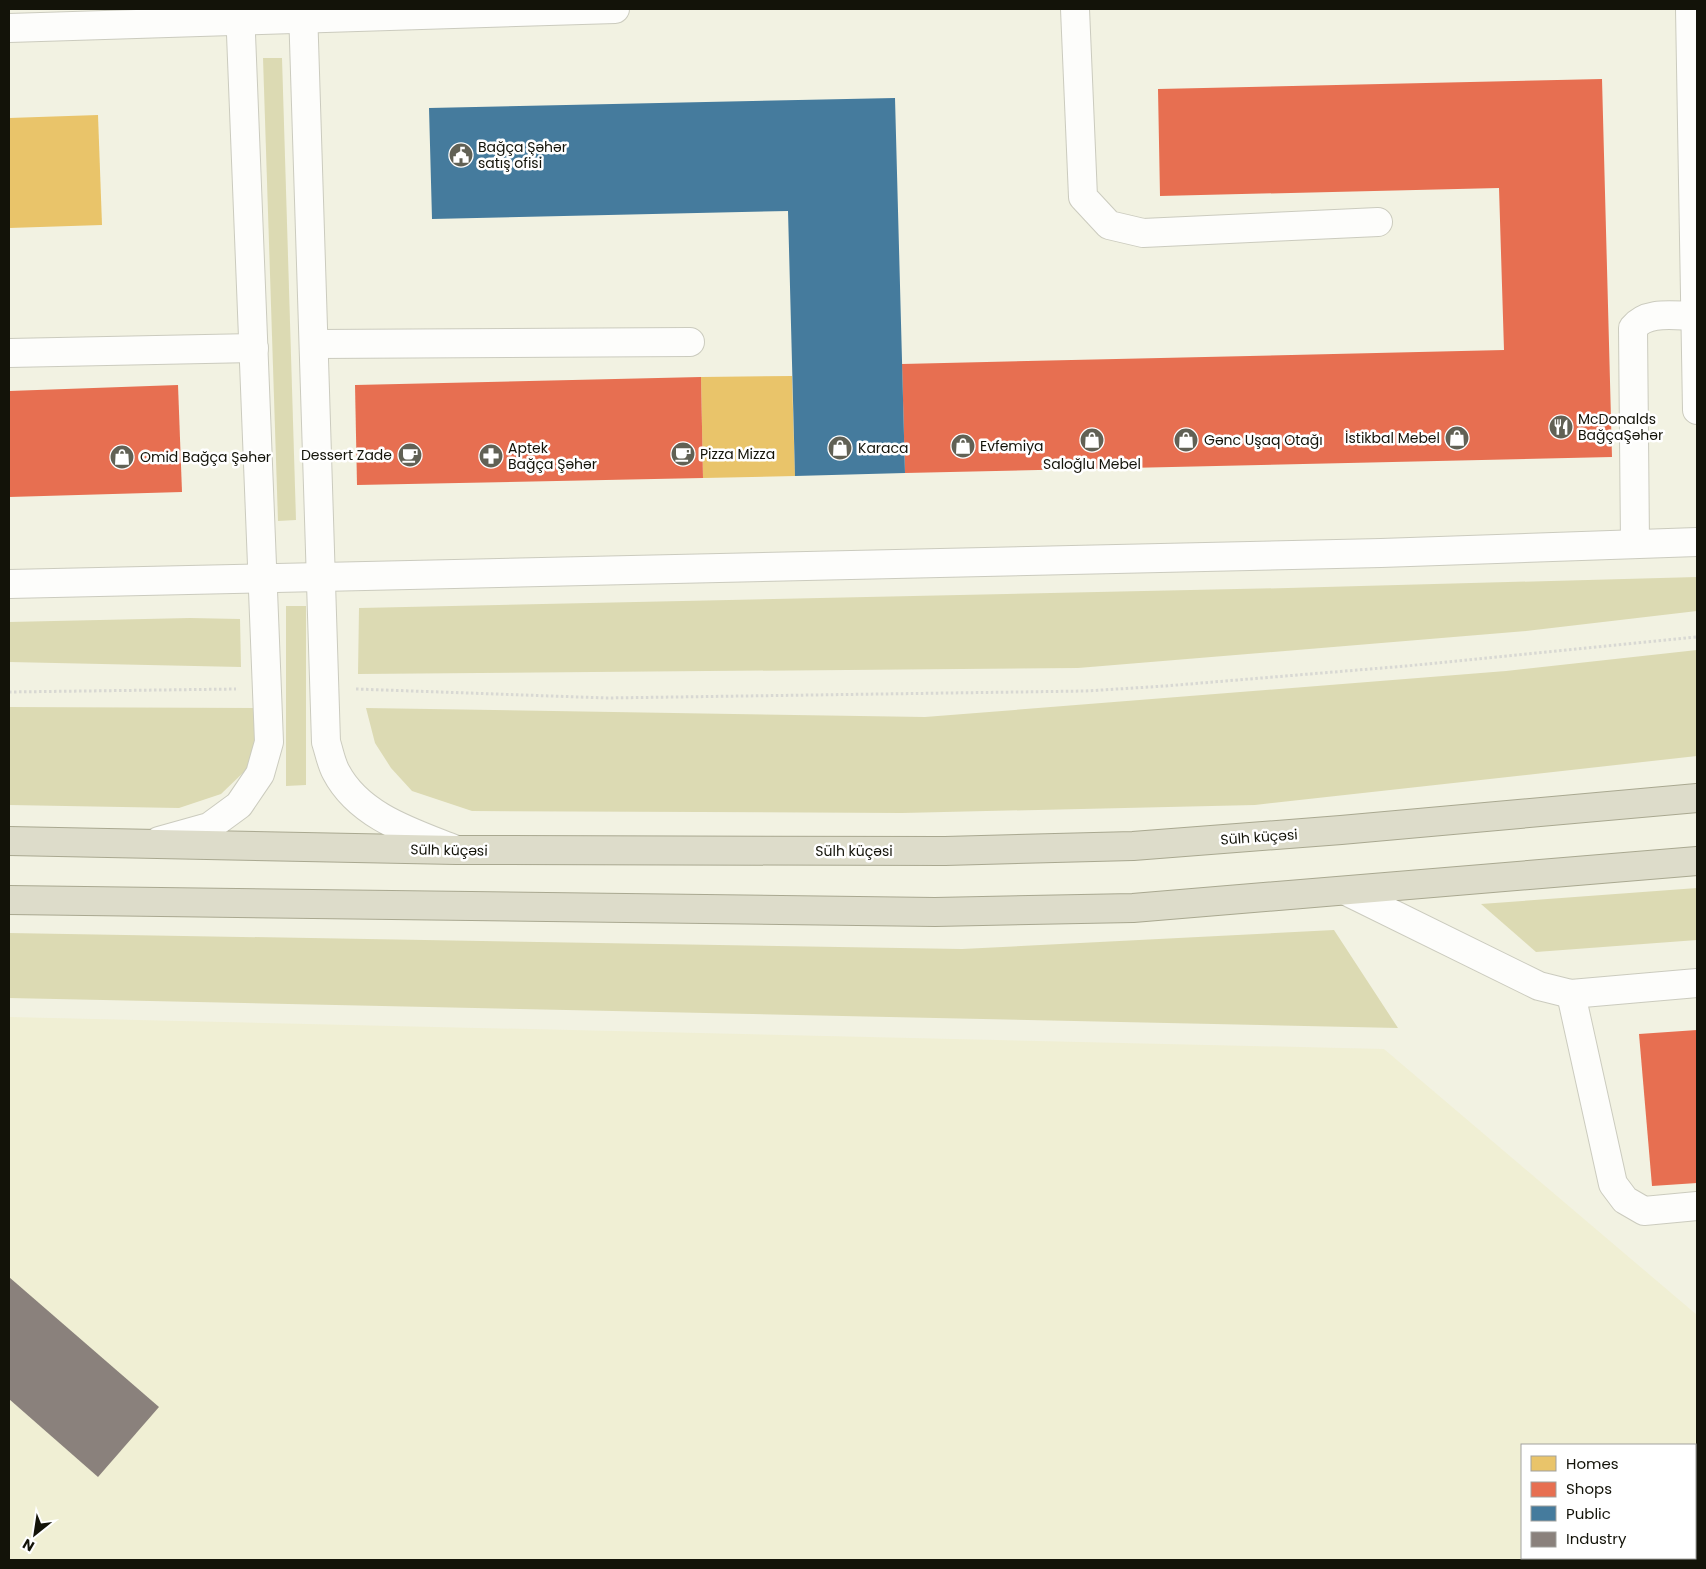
<svg xmlns="http://www.w3.org/2000/svg" width="1706" height="1569" font-family="Poppins,sans-serif">
	<rect width="100%" height="100%" fill="#f2f2e2"/>
	<path fill="#f0efd4" fill-rule="evenodd" d="M9,1017L1384,1049L1697,1315V1560H9ZM1522,1445H1695V1558H1522Z"/>
	<g fill="#dcdab3">
		<path d="M263,58H282L296,520L278,521Z"/>
		<path d="M1697,577V611L1526,631L1078,668L358,674L359,608L1288,588Z"/>
		<path d="M286,606H306V785L286,786Z"/>
		<path d="M190,618L240,619L241,667L9,662V622Z"/>
		<path d="M1697,650V756L1255,805L902,813L472,811L412,791L391,768L375,743L366,708L925,717L1506,671Z"/>
		<path d="M9,707L254,708L259,739L246,770L221,794L179,808L9,805Z"/>
		<path d="M1697,888V940L1536,952L1481,904Z"/>
		<path d="M1334,930L1398,1028L9,998V933L962,949Z"/>
	</g>
	<g fill="#e9c46a">
		<path d="M98,115L102,225L9,228V118Z"/>
		<path d="M792,376L795,476L703,478L701,377Z"/>
	</g>
	<g fill="#e76f51">
		<path d="M1602,79L1612,457L905,473L902,364L1504,350L1499,188L1160,196L1158,89Z"/>
		<path d="M701,377L703,478L357,485L355,385Z"/>
		<path d="M178,385L182,492L9,497V391Z"/>
		<path d="M1697,1030V1183L1652,1186L1639,1034Z"/>
	</g>
	<path fill="#457b9d" d="M895,98L905,473L795,476L788,211L432,219L429,108Z"/>
	<path fill="#8a817c" d="M9,1277L159,1407L98,1477L9,1399Z"/>
	<g fill="none" stroke-linecap="round" stroke-linejoin="round">
		<defs>
			<g id="minor">
				<path d="M303,9L326,742C329,751 331,763 336,772C359,816 411,832 454,849"/>
				<path d="M1075,9L1083,197L1109,225L1143,233L1378,222"/>
				<path d="M1690,9L1697,410"/>
				<path d="M9,28L615,9"/>
				<path d="M315,344L690,342"/>
				<path d="M9,353L254,348"/>
				<path d="M1635,544L1633,328C1647,310 1675,316 1696,316"/>
				<path d="M9,584L1381,553L1697,542"/>
				<path d="M159,841L209,827L239,805L260,774L269,742L240,9"/>
				<path d="M1346,891L1539,986L1571,994L1697,983"/>
				<path d="M1571,994L1613,1184L1625,1200L1644,1211L1697,1206"/>
			</g>
			<g id="highway">
				<path d="M9,841L456,850L945,851L1133,846L1341,830L1697,798"/>
				<path d="M9,900L935,912L1133,908L1697,861"/>
			</g>
		</defs>
		<use href="#minor" stroke="#cbcbbe" stroke-width="30"/>
		<use href="#highway" stroke="#a9a890" stroke-width="30"/>
		<g stroke="#d8d8d3" stroke-width="3" stroke-dasharray="2.5 2.5" stroke-linecap="butt">
			<path d="M356,689L607,698L1086,691L1165,686L1406,666L1697,637"/>
			<path d="M9,692L236,689"/>
		</g>
		<use href="#minor" stroke="#fdfdfb" stroke-width="28"/>
		<use href="#highway" stroke="#dddcca" stroke-width="28"/>
	</g>
	<defs>
		<symbol id="civic-disc" viewBox="-11 -11 22 22"><circle r="9.5" fill="#616155" stroke="#fff"/><path d="M-.6-6.5H3V-4.5H.6V-3L4-1V1h2V6H-6V1h2V-1L-.6-3ZM-1.2 2.5V6h2.4V2.5Z" fill="#fff"/></symbol>
		<symbol id="restaurant-disc" viewBox="-11 -11 22 22"><circle r="9.5" fill="#616155" stroke="#fff"/><path d="M-5-6h1v4h1v-4h1v4h1v-4h1v5L-1.5 .5V6h-2V.5L-5-1ZM5-6V6H3V1.5H1.5Q1.5-4 5-6Z" fill="#fff"/></symbol>
		<symbol id="shop-disc" viewBox="-11 -11 22 22"><circle r="9.5" fill="#616155" stroke="#fff"/><path d="M-5-2.5h2.3a2.7 3.5 0 0 1 5.4 0H5L5.5 6h-11ZM-1.5-2.5h3a1.5 2.3 0 0 0-3 0Z" fill="#fff"/></symbol>
		<symbol id="cafe-disc" viewBox="-11 -11 22 22"><circle r="9.5" fill="#616155" stroke="#fff"/><path d="M-5.5-4.5H6V0H3Q3 3.5 0 3.5H-2.5Q-5.5 3.5-5.5 0ZM3-3.2v2h1.7v-2ZM-6 4.5H4V6H-6Z" fill="#fff"/></symbol>
		<symbol id="pharmacy-disc" viewBox="-11 -11 22 22"><circle r="9.5" fill="#616155" stroke="#fff"/><path d="M-2-6h4v4h4v4h-4v4h-4v-4h-4v-4h4Z" fill="#fff"/></symbol>
	</defs>
	<g fill-rule="evenodd">
		<use href="#civic-disc" x="447" y="141" width="28" height="28"/>
		<use href="#restaurant-disc" x="1547" y="413" width="28" height="28"/>
		<use href="#shop-disc" x="1443" y="424" width="28" height="28"/>
		<use href="#shop-disc" x="1078" y="426" width="28" height="28"/>
		<use href="#shop-disc" x="1172" y="426" width="28" height="28"/>
		<use href="#shop-disc" x="949" y="432" width="28" height="28"/>
		<use href="#shop-disc" x="826" y="434" width="28" height="28"/>
		<use href="#cafe-disc" x="669" y="440" width="28" height="28"/>
		<use href="#cafe-disc" x="396" y="441" width="28" height="28"/>
		<use href="#pharmacy-disc" x="477" y="442" width="28" height="28"/>
		<use href="#shop-disc" x="108" y="443" width="28" height="28"/>
	</g>
	<g text-anchor="middle" dominant-baseline="central" stroke-width="5" stroke-linejoin="round" paint-order="stroke">
		<g font-size="14" fill="#131309" stroke="#fff" text-anchor="start">
			<text x="478" y="147">Bağça Şəhər<tspan x="478" dy="16">satış ofisi</tspan></text>
			<text x="1578" y="419">McDonalds<tspan x="1578" dy="16">BağçaŞəhər</tspan></text>
			<text x="1440" y="438" text-anchor="end">İstikbal Mebel</text>
			<text x="1204" y="440">Gənc Uşaq Otağı</text>
			<text x="980" y="446">Evfemiya</text>
			<text x="508" y="448">Aptek<tspan x="508" dy="16">Bağça Şəhər</tspan></text>
			<text x="858" y="448">Karaca</text>
			<text x="700" y="454">Pizza Mizza</text>
			<text x="392" y="455" text-anchor="end">Dessert Zade</text>
			<text x="140" y="457">Omid Bağça Şəhər</text>
			<text x="1092" y="464" text-anchor="middle">Saloğlu Mebel</text>
		</g>
		<g font-size="14" fill="#131309" stroke="#fff">
			<text transform="translate(1259 837) rotate(-4)">Sülh küçəsi</text>
			<text transform="translate(449 850) rotate(1)">Sülh küçəsi</text>
			<text x="854" y="851">Sülh küçəsi</text>
		</g>
	</g>
	<rect width="1706" height="1569" fill="none" stroke="#131309" stroke-width="20"/>
	<rect x="1521" y="1444" width="175" height="115" fill="#ffffff" stroke="#a1a19d"/>
	<rect x="1531" y="1456" width="25" height="15" fill="#e9c46a" stroke="#a1a19d"/>
	<text x="1566" y="1469" font-size="15" fill="#131309">Homes</text>
	<rect x="1531" y="1482" width="25" height="15" fill="#e76f51" stroke="#a1a19d"/>
	<text x="1566" y="1494" font-size="15" fill="#131309">Shops</text>
	<rect x="1531" y="1506" width="25" height="15" fill="#457b9d" stroke="#a1a19d"/>
	<text x="1566" y="1519" font-size="15" fill="#131309">Public</text>
	<rect x="1531" y="1532" width="25" height="15" fill="#8a817c" stroke="#a1a19d"/>
	<text x="1566" y="1544" font-size="15" fill="#131309">Industry</text>
	<g transform="translate(35 1534) rotate(210)" stroke="#ffffff" stroke-width="4" paint-order="stroke">
	<path d="M0-4L9 19L0 12L-9 19Z" fill="#131309"/>
	<text y="-8" font-size="14" font-weight="bold" text-anchor="middle" fill="#131309">N</text>
	</g>
</svg>
